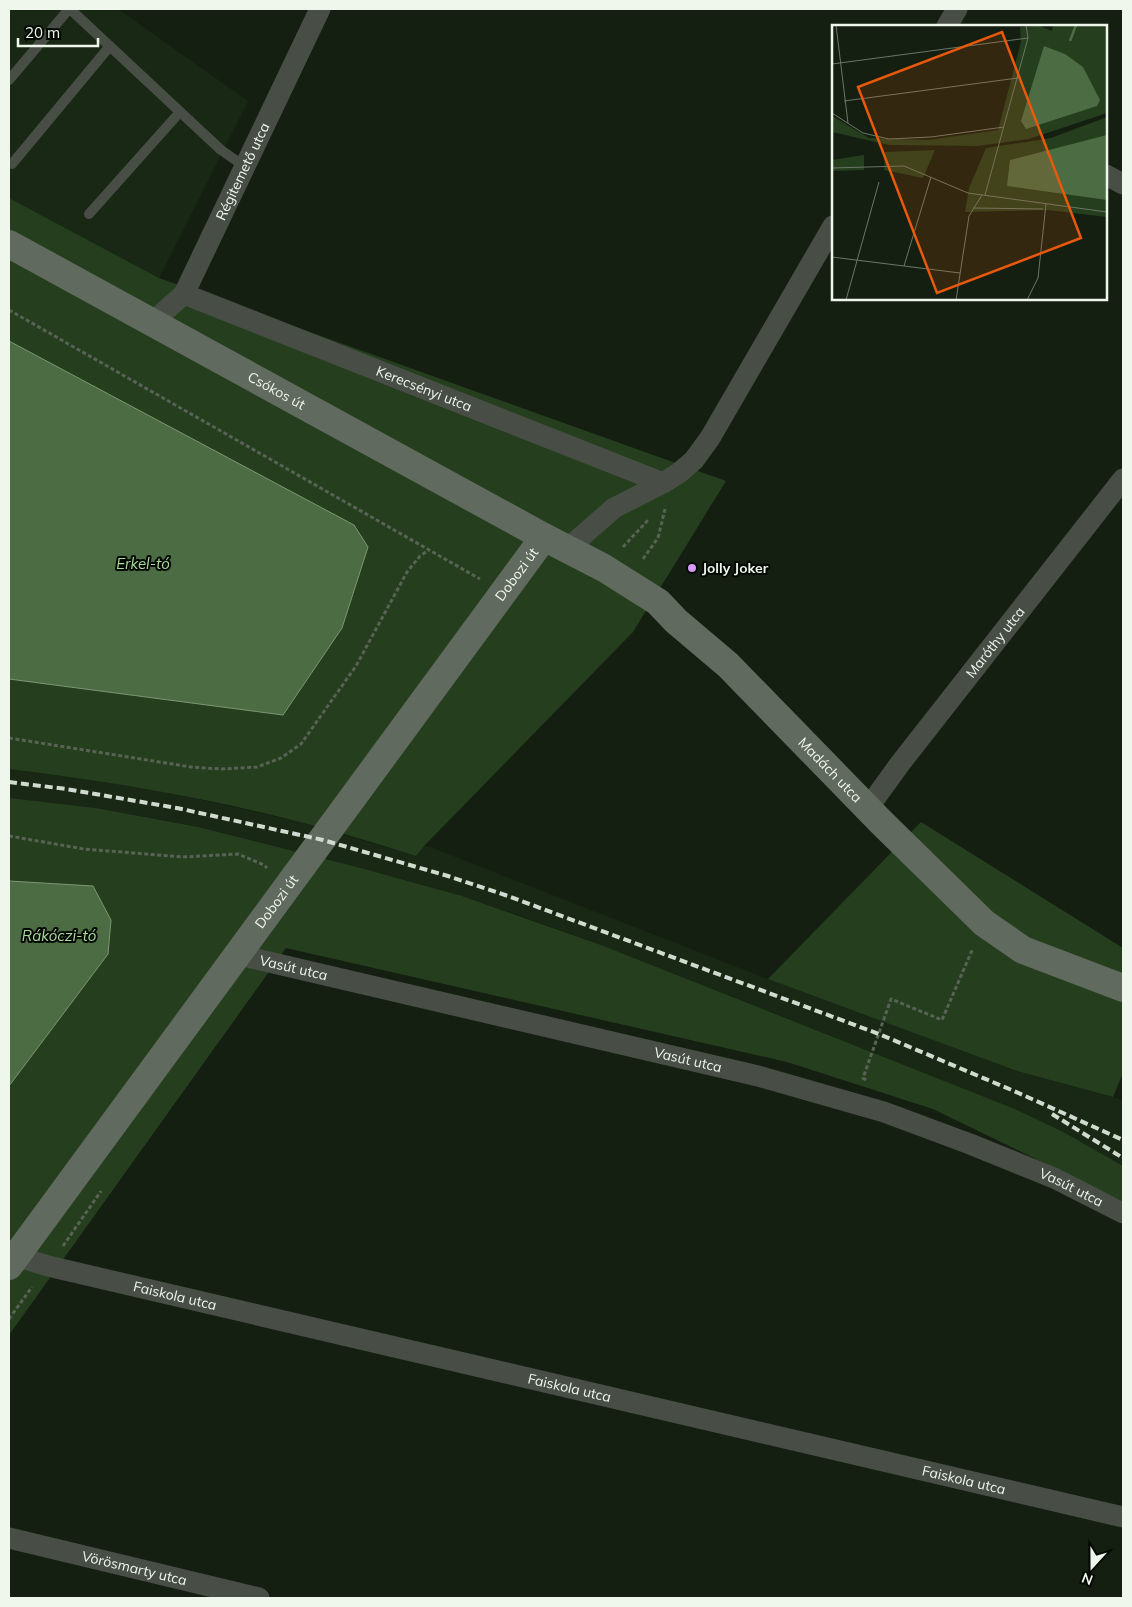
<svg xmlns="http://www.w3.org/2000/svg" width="1132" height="1607" font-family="Mulish,sans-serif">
	<rect width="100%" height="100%" fill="#141f11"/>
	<g fill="#182814">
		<path d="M9,9H118L248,101L159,278L9,198Z"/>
		<path d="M9,769L94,780L176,794L300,822L416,856L425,845L768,979L1017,1071L1123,1100V1166L1015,1109L601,945L535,921L462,896L357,867L198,827L96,808L9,798Z"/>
	</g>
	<g fill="#253f1e">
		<path d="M9,198L159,278L726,481L633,632L425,845L416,856C378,844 339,832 300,822C204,797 107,781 9,769Z"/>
		<path d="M9,798L96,808L198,827L357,867L462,896L601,945L1015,1109L1065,1133L1123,1166V1201L933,1109L787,1062L286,948L9,1335Z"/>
		<path d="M921,822L1123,948V1073L1113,1097L1017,1071L768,979Z"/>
	</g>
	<g fill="#4c6c43" stroke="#7d9676">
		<path d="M9,341L354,525L368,547L342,628L283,715L9,679Z"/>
		<path d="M9,881L93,886L111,920L108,954L9,1086Z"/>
	</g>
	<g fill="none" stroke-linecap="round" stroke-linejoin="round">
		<g stroke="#586255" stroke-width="3" stroke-dasharray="4 2.5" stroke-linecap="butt">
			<path d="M9,310L480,579"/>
			<path d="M623,547L649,519"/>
			<path d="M643,559L658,538L665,509"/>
			<path d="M9,738L191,767L221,769L257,767L281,758L301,744L356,666L407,572L420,556L429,550"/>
			<path d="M9,836L84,849L183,857L238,854L264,865L267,868"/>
			<path d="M866,1080L863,1078L891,999L942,1020L973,948"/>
			<path d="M63,1246L101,1191"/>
			<path d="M9,1319L32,1287"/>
		</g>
		<g stroke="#484e46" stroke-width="10">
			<path d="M70,9L221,150L244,166"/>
			<path d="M9,80L69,9"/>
			<path d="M12,164L110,46"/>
			<path d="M89,214L180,112"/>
		</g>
		<g stroke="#484e46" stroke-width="21">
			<path d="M947,26L957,9"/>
			<path d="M1106,175L1123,184"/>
			<path id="s1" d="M184,294L663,483"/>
			<path id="s2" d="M150,322L157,318L184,294L320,9"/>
			<path d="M567,549L614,508L663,483L679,473L694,460L710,438L833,226"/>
			<path id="s3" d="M868,808L899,765L1123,479"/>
			<path id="s4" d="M239,955L758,1076L884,1112L970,1144L1054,1178L1123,1213"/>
			<path id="s5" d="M16,1256L48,1266L1123,1517"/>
			<path id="s6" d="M9,1538L259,1598"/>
		</g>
		<g stroke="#616a5e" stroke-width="28">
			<path id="s7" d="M9,244L544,537L604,568L658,602L676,621L728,665L881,822L984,923L1023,950L1123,988"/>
			<path id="s8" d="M9,1266L544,537"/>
		</g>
		<g stroke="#d1dacf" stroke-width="4" stroke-dasharray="8 4" stroke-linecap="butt">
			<path d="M9,782L66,789L177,808L323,840L448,876L508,896L879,1034L1014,1091L1123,1140"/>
			<path d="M1052,1114L1123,1158"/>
		</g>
	</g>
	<circle fill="#d69bfa" stroke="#040803" stroke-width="2" cx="692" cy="568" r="5"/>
	<g text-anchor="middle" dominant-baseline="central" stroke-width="4" stroke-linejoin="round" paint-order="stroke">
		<g font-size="14" fill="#eff7ed" stroke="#040803">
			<text stroke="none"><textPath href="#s2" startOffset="180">Régitemető utca</textPath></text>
			<text stroke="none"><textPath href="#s1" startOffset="258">Kerecsényi utca</textPath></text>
			<text stroke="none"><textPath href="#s7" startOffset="305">Csókos út</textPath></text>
			<text stroke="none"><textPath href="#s8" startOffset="858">Dobozi út</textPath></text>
			<text stroke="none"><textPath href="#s3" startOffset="209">Maróthy utca</textPath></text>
			<text stroke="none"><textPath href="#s7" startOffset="982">Madách utca</textPath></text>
			<text stroke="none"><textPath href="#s8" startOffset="452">Dobozi út</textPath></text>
			<text stroke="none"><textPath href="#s4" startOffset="56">Vasút utca</textPath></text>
			<text stroke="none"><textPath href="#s4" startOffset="461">Vasút utca</textPath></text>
			<text stroke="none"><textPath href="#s4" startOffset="866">Vasút utca</textPath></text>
			<text stroke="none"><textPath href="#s5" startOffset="164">Faiskola utca</textPath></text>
			<text stroke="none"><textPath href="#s5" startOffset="569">Faiskola utca</textPath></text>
			<text stroke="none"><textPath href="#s5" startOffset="974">Faiskola utca</textPath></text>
			<text stroke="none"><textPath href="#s6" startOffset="129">Vörösmarty utca</textPath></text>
		</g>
		<g font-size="14" font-weight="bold" fill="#eff7ed" stroke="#040803" text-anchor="start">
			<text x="702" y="568">Jolly Joker</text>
		</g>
		<g font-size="15" font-style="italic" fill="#a8dc9a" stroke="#040803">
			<text x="143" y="563">Erkel-tó</text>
			<text x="59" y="935">Rákóczi-tó</text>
		</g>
	</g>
	<g transform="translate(832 25)">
		<rect width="275" height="275" fill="#141f11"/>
		<path d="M221,0H275V88L197,114L146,121L57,120L0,107V91L37,113L96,115L166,105L189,17L188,2L208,1L220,6ZM275,92V192L215,185L133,187L137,163L154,123L219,113ZM103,125L91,153L52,145L53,127ZM32,130V145L0,146V135Z" fill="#253f1e"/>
		<path d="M212,21L233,29L251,42L268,75L265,81L194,104L189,96ZM275,110V175L175,161L178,135Z" fill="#4c6c43"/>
		<path fill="none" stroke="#4c6c43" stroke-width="2.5" d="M238,16L244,0"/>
		<path fill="none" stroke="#6c7569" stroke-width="1" d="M4,0L16,98M0,39L196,13M12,76L186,53M0,88L31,108L57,114L99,112L172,102M0,143L72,141L136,168L275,187M153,170L196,13L194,0M141,183L211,184M0,232L128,248M72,241L99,152M14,275L47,157M124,275L137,191L150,170M195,275L206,253L214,179"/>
		<path fill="#e8590c" fill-opacity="0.15" stroke="#e8590c" stroke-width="2.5" d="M170,7L249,213L105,268L26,62Z"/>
		<rect width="275" height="275" fill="none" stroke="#eff7ed" stroke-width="2.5"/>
	</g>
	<rect width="1132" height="1607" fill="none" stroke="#eff7ed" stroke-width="20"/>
	<g transform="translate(1092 1567) rotate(201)" stroke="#040803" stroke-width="4" paint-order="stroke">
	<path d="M0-4L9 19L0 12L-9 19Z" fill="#eff7ed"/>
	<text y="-8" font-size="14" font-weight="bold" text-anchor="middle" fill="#eff7ed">N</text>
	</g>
	<path d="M18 38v8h80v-8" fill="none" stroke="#eff7ed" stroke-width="2.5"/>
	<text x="25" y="38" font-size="15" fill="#eff7ed" stroke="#040803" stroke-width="4" paint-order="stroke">20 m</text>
</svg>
